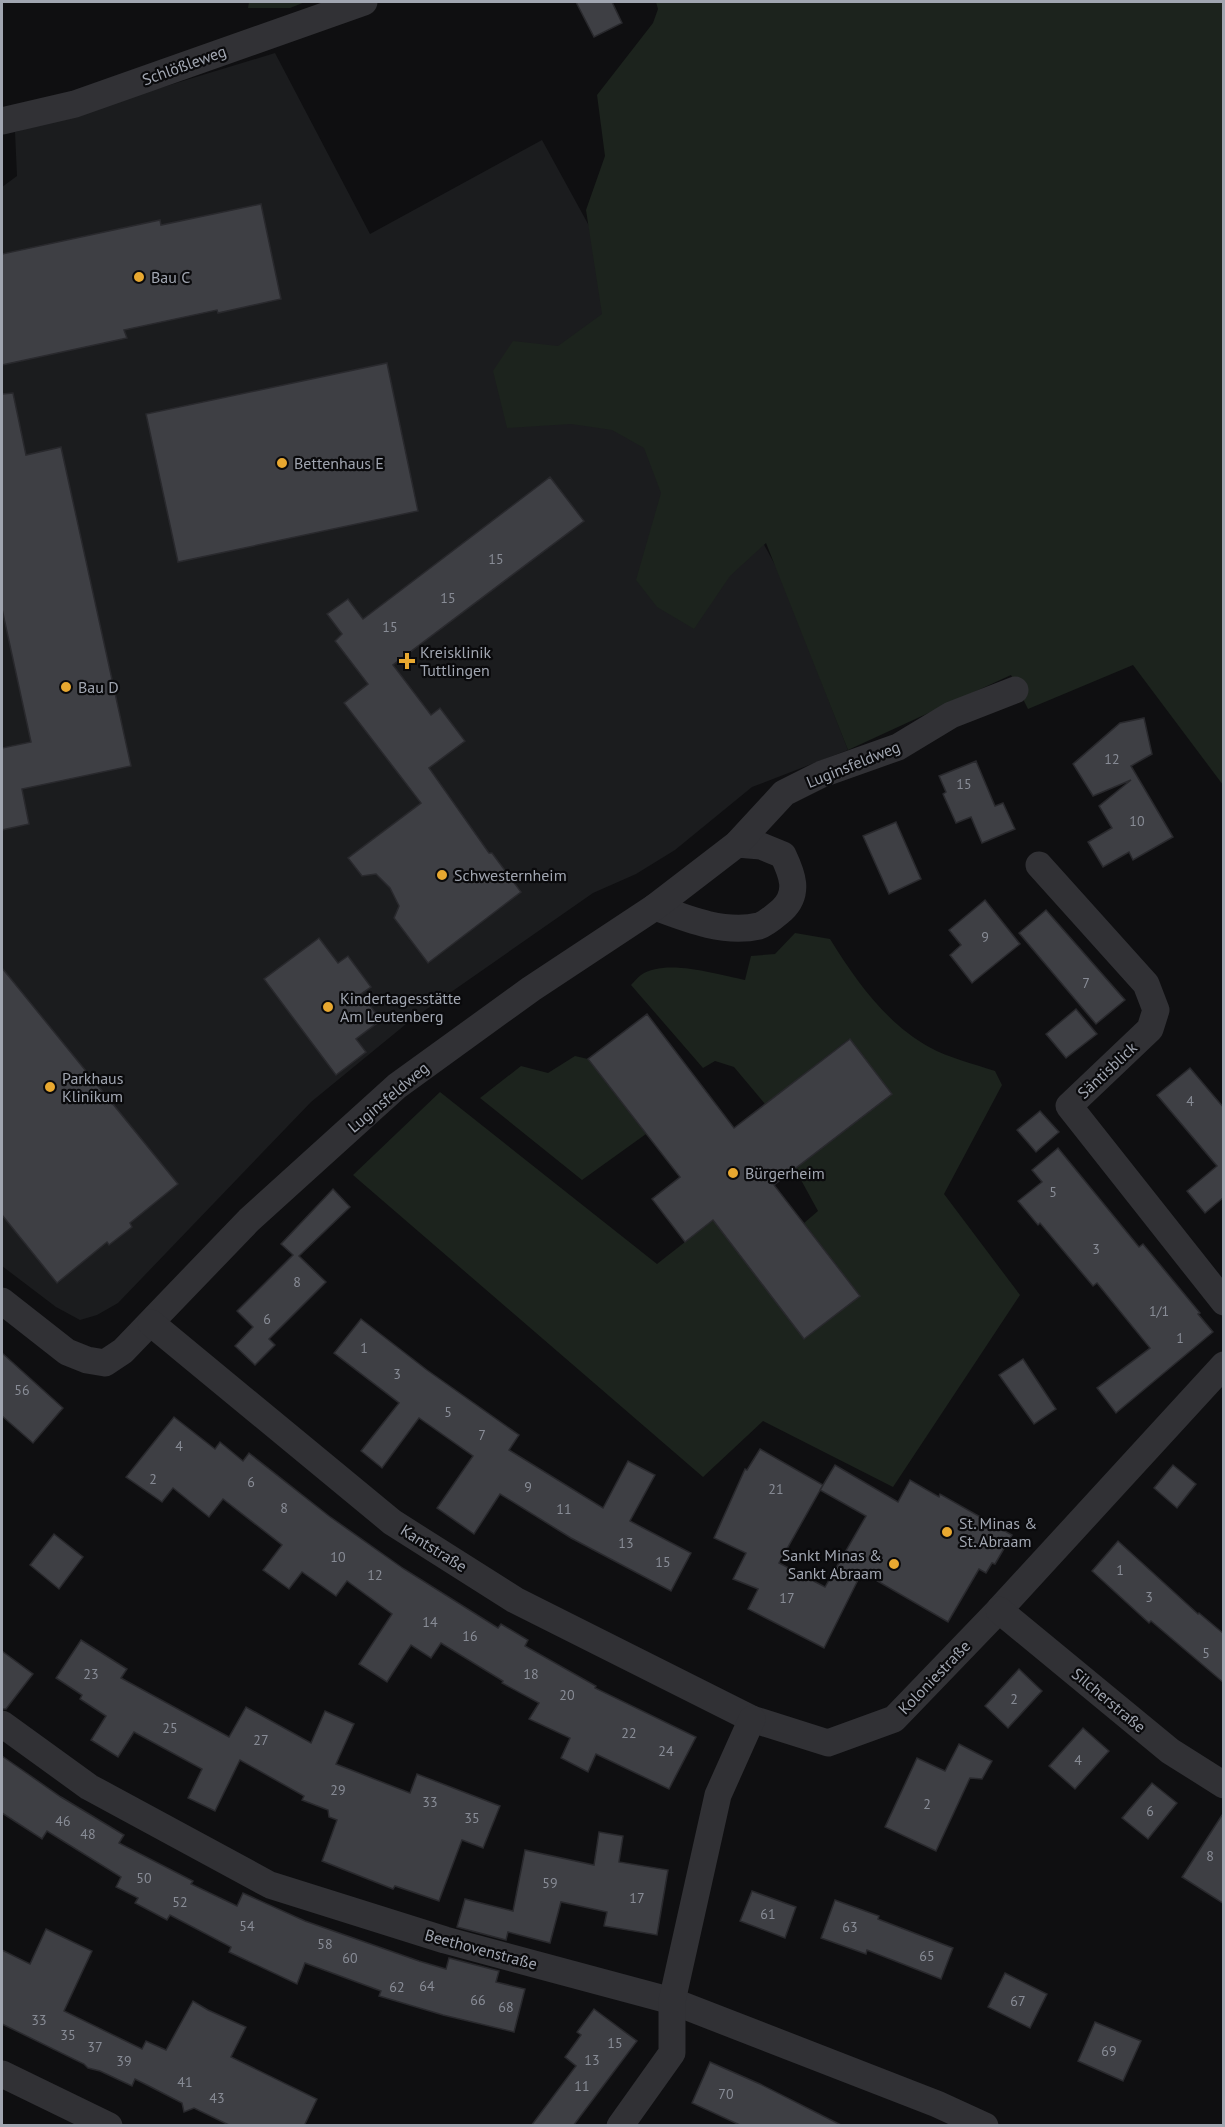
<svg xmlns="http://www.w3.org/2000/svg" width="1225" height="2127" font-family="'PT Sans',sans-serif">
	<rect width="100%" height="100%" fill="#0f0f11"/>
	<path fill="#1b1c1e" d="M275,53L370,234L542,140L779,572L848,750L752,787L675,850L636,874L593,893L411,1020L311,1102L118,1303L97,1315L80,1320L56,1307L2,1266V187L17,176L15,132Z"/>
	<g fill="#1c231d">
		<path d="M249,2H305L290,8H248Z"/>
		<path d="M656,2H1223V785L1133,665L1028,709L1011,675L848,750L766,543L730,576L694,629L657,607L636,580L661,493L644,448L612,430L571,424L507,428L493,371L513,341L558,346L602,314L586,210L605,156L597,95L653,23L658,9Z"/>
		<path d="M795,933L830,939C856,981 886,1023 929,1047C949,1058 974,1064 995,1071L1002,1085L944,1194L1020,1295L893,1487L763,1421L703,1477L353,1175L440,1092L657,1264L713,1220L804,1339L860,1296L804,1223L818,1211L795,1169L892,1094L849,1039L765,1104L734,1067L715,1061L703,1068L631,985C634,982 638,977 641,975C666,958 718,975 745,980L751,956L775,954Z"/>
		<path d="M575,1056L588,1059L646,1134L582,1180L480,1098L521,1066L548,1073Z"/>
	</g>
	<g fill="#3e3f44" stroke="#29292d" stroke-width="1.5">
		<path d="M576,2H612L622,23L594,37Z"/>
		<path d="M261,204L281,299L218,313L217,310L124,330L127,338L2,365V254L160,220L161,225Z"/>
		<path d="M387,363L418,511L178,562L146,414Z"/>
		<path d="M13,393L26,455L61,447L131,766L22,789L29,824L2,830V748L31,742L2,609V394Z"/>
		<path d="M550,477L584,521L393,665L431,715L440,708L465,741L429,768L489,853H492L521,892L428,963L394,918L399,906L390,888L376,874L362,876L348,858L421,803L344,703L368,684L335,641L342,634L327,614L348,599L363,619Z"/>
		<path d="M1144,718L1152,754L1131,766L1173,837L1133,860L1129,852L1103,867L1088,842L1112,828L1099,806L1131,780L1093,796L1073,764L1120,723Z"/>
		<path d="M976,761L995,806L1003,803L1015,829L982,843L971,817L956,823L943,794L946,792L939,776Z"/>
		<path d="M896,822L921,879L889,894L863,836Z"/>
		<path d="M985,900L1020,944L972,983L950,955L961,945L949,930Z"/>
		<path d="M1046,910L1125,1000L1096,1024L1019,933Z"/>
		<path d="M319,938L338,963L348,956L371,987L361,994L381,1020L356,1039L366,1052L336,1075L264,979Z"/>
		<path d="M2,968L178,1184L130,1223L132,1227L109,1245L107,1242L57,1283L2,1215Z"/>
		<path d="M1076,1009L1097,1034L1066,1058L1046,1034Z"/>
		<path d="M647,1014L734,1128L850,1039L892,1094L774,1185L860,1296L804,1339L713,1220L685,1242L652,1199L680,1177L588,1059Z"/>
		<path d="M1190,1068L1224,1108V1197L1205,1213L1187,1191L1217,1166L1157,1095Z"/>
		<path d="M1040,1111L1059,1132L1036,1152L1017,1130Z"/>
		<path d="M1058,1148L1139,1247L1143,1244L1200,1313L1198,1314L1213,1332L1116,1413L1097,1388L1150,1348L1097,1283L1093,1286L1040,1223L1038,1225L1018,1201L1042,1182L1032,1170Z"/>
		<path d="M333,1189L350,1207L299,1256L326,1282L269,1339L275,1345L255,1365L235,1346L253,1327L237,1311L293,1255L281,1244Z"/>
		<path d="M361,1319L427,1370L519,1435L509,1450L603,1508L628,1461L655,1475L630,1521L691,1553L671,1591L571,1538L500,1494L474,1534L437,1508L473,1456L419,1418L382,1468L361,1451L399,1403L334,1353Z"/>
		<path d="M2,1353L63,1408L33,1443L2,1416Z"/>
		<path d="M1023,1359L1056,1409L1034,1424L999,1375Z"/>
		<path d="M174,1417L215,1449L220,1442L243,1461L249,1453L329,1516L404,1569L498,1628L501,1624L528,1640L525,1646L596,1686L595,1688L696,1737L669,1789L596,1754L588,1772L561,1758L570,1738L529,1719L539,1703L502,1683L503,1681L441,1643L431,1658L411,1645L387,1682L359,1664L392,1614L347,1581L336,1596L302,1572L289,1589L263,1570L282,1545L223,1499L209,1517L173,1488L162,1502L126,1477Z"/>
		<path d="M760,1449L823,1485L779,1563L825,1587L866,1516L820,1490L835,1465L898,1502L910,1480L939,1497L940,1494L1012,1535L995,1564L992,1563L986,1573L979,1569L948,1622L862,1572L824,1648L748,1609L758,1589L733,1579L746,1553L714,1538L745,1469L747,1470Z"/>
		<path d="M1173,1465L1196,1484L1177,1508L1154,1488Z"/>
		<path d="M54,1534L83,1557L59,1589L30,1565Z"/>
		<path d="M1118,1541L1198,1614L1199,1613L1224,1634V1683L1151,1621L1149,1623L1092,1571Z"/>
		<path d="M81,1640L127,1669L121,1678L229,1737L246,1707L311,1743L325,1711L354,1724L336,1764L410,1793L417,1774L500,1806L483,1848L462,1840L439,1901L395,1886L393,1889L322,1861L337,1820L329,1817L328,1810L302,1800L304,1796L240,1760L215,1811L188,1798L202,1769L134,1732L118,1757L91,1740L106,1716L80,1699L82,1695L56,1678Z"/>
		<path d="M2,1651L33,1674L6,1709H2Z"/>
		<path d="M1019,1669L1042,1691L1008,1728L985,1706Z"/>
		<path d="M1083,1728L1109,1751L1075,1789L1049,1766Z"/>
		<path d="M959,1744L992,1761L982,1779L970,1778L936,1851L885,1827L917,1758L945,1771Z"/>
		<path d="M2,1756L61,1797L124,1835L119,1843L193,1881L191,1884L237,1906L243,1893L305,1921L419,1961L446,1969L449,1958L499,1971L496,1982L525,1989L514,2032L443,2015L379,1996L381,1991L305,1963L297,1984L229,1952L231,1947L170,1915L167,1920L135,1903L138,1898L116,1887L121,1877L47,1831L42,1839L2,1813Z"/>
		<path d="M1152,1783L1177,1803L1148,1839L1122,1818Z"/>
		<path d="M1224,1812V1904L1182,1877Z"/>
		<path d="M599,1832L623,1836L619,1862L668,1870L657,1935L604,1926L607,1912L561,1902L550,1943L508,1932L506,1940L457,1927L465,1899L513,1911L525,1850L594,1865Z"/>
		<path d="M752,1891L796,1907L785,1938L740,1921Z"/>
		<path d="M835,1900L879,1916L878,1919L953,1948L941,1979L867,1950L866,1954L821,1938Z"/>
		<path d="M46,1929L92,1951L64,2011L142,2049L146,2041L166,2050L193,2001L208,2010L246,2027L231,2057L317,2099L304,2126H231L194,2108L184,2112L182,2103L149,2086L135,2079L132,2086L100,2071L88,2068L84,2064L2,2024V1950L30,1964Z"/>
		<path d="M1005,1973L1047,1994L1030,2028L988,2007Z"/>
		<path d="M594,2009L637,2041L573,2126H531L576,2066L565,2057L581,2035L577,2032Z"/>
		<path d="M1095,2022L1141,2041L1123,2081L1078,2061Z"/>
		<path d="M710,2062L760,2084L843,2126H742L692,2103Z"/>
	</g>
	<g fill="none" stroke-linecap="round" stroke-linejoin="round">
		<g stroke="#313135" stroke-width="27">
			<path d="M2,121L75,104L364,2"/>
			<path d="M1039,865L1146,984L1156,1010L1150,1029L1069,1106L1224,1302"/>
			<path d="M655,907C687,919 724,934 759,926C766,924 776,915 782,910C800,893 792,874 783,855L761,846L737,844"/>
			<path d="M2,1301L67,1352L87,1360L105,1363L123,1351L249,1220L397,1086L531,989L655,907L737,844L784,793L822,774L898,747L951,715L1015,690"/>
			<path d="M151,1323L392,1522L515,1600L752,1719L828,1743L894,1719L999,1610L1224,1365"/>
			<path d="M999,1610L1170,1751L1224,1785"/>
			<path d="M2,1724L89,1787L270,1885L445,1940L672,2001L937,2104L985,2126"/>
			<path d="M2,2074L109,2126"/>
			<path d="M620,2126L672,2053V2001L718,1795L752,1719"/>
		</g>
	</g>
	<g fill="#e8a830" stroke="#0a0a0c" stroke-width="2">
		<circle cx="139" cy="277" r="6"/>
		<circle cx="282" cy="463" r="6"/>
		<path d="M404 652h6v6h6v6h-6v6h-6v-6h-6v-6h6z"/>
		<circle cx="66" cy="687" r="6"/>
		<circle cx="442" cy="875" r="6"/>
		<circle cx="328" cy="1007" r="6"/>
		<circle cx="50" cy="1087" r="6"/>
		<circle cx="733" cy="1173" r="6"/>
		<circle cx="947" cy="1532" r="6"/>
		<circle cx="894" cy="1564" r="6"/>
	</g>
	<g text-anchor="middle" dominant-baseline="central" stroke-width="4.5" stroke-linejoin="round" paint-order="stroke">
		<g font-size="14" fill="#888c96">
			<text x="496" y="559">15</text>
			<text x="448" y="598">15</text>
			<text x="390" y="627">15</text>
			<text x="1112" y="759">12</text>
			<text x="964" y="784">15</text>
			<text x="1137" y="821">10</text>
			<text x="985" y="937">9</text>
			<text x="1086" y="983">7</text>
			<text x="1190" y="1101">4</text>
			<text x="1053" y="1192">5</text>
			<text x="1096" y="1249">3</text>
			<text x="297" y="1282">8</text>
			<text x="1159" y="1311">1/1</text>
			<text x="267" y="1319">6</text>
			<text x="1180" y="1338">1</text>
			<text x="364" y="1348">1</text>
			<text x="397" y="1374">3</text>
			<text x="22" y="1390">56</text>
			<text x="448" y="1412">5</text>
			<text x="482" y="1435">7</text>
			<text x="179" y="1446">4</text>
			<text x="153" y="1479">2</text>
			<text x="251" y="1482">6</text>
			<text x="528" y="1487">9</text>
			<text x="776" y="1489">21</text>
			<text x="284" y="1508">8</text>
			<text x="564" y="1509">11</text>
			<text x="626" y="1543">13</text>
			<text x="338" y="1557">10</text>
			<text x="663" y="1562">15</text>
			<text x="1120" y="1570">1</text>
			<text x="375" y="1575">12</text>
			<text x="1149" y="1597">3</text>
			<text x="787" y="1598">17</text>
			<text x="430" y="1622">14</text>
			<text x="470" y="1636">16</text>
			<text x="1206" y="1653">5</text>
			<text x="91" y="1674">23</text>
			<text x="531" y="1674">18</text>
			<text x="567" y="1695">20</text>
			<text x="1014" y="1699">2</text>
			<text x="170" y="1728">25</text>
			<text x="629" y="1733">22</text>
			<text x="261" y="1740">27</text>
			<text x="666" y="1751">24</text>
			<text x="1078" y="1760">4</text>
			<text x="338" y="1790">29</text>
			<text x="430" y="1802">33</text>
			<text x="927" y="1804">2</text>
			<text x="1150" y="1811">6</text>
			<text x="472" y="1818">35</text>
			<text x="63" y="1821">46</text>
			<text x="88" y="1834">48</text>
			<text x="1210" y="1856">8</text>
			<text x="144" y="1878">50</text>
			<text x="550" y="1883">59</text>
			<text x="637" y="1898">17</text>
			<text x="180" y="1902">52</text>
			<text x="768" y="1914">61</text>
			<text x="247" y="1926">54</text>
			<text x="850" y="1927">63</text>
			<text x="325" y="1944">58</text>
			<text x="927" y="1956">65</text>
			<text x="350" y="1958">60</text>
			<text x="427" y="1986">64</text>
			<text x="397" y="1987">62</text>
			<text x="478" y="2000">66</text>
			<text x="1018" y="2001">67</text>
			<text x="506" y="2007">68</text>
			<text x="39" y="2020">33</text>
			<text x="68" y="2035">35</text>
			<text x="615" y="2043">15</text>
			<text x="95" y="2047">37</text>
			<text x="1109" y="2051">69</text>
			<text x="592" y="2060">13</text>
			<text x="124" y="2061">39</text>
			<text x="185" y="2082">41</text>
			<text x="582" y="2086">11</text>
			<text x="726" y="2094">70</text>
			<text x="217" y="2098">43</text>
		</g>
		<g font-size="16" fill="#a1a6b1" stroke="#0a0a0c">
			<text transform="translate(184 65) rotate(-20)">Schlößleweg</text>
			<text transform="translate(853 764) rotate(-22)">Luginsfeldweg</text>
			<text transform="translate(1107 1070) rotate(-43)">Säntisblick</text>
			<text transform="translate(388 1097) rotate(-40)">Luginsfeldweg</text>
			<text transform="translate(434 1548) rotate(32)">Kantstraße</text>
			<text transform="translate(934 1677) rotate(-46)">Koloniestraße</text>
			<text transform="translate(1109 1700) rotate(40)">Silcherstraße</text>
			<text transform="translate(481 1949) rotate(15)">Beethovenstraße</text>
		</g>
		<g font-size="16" fill="#a1a6b1" stroke="#0a0a0c" text-anchor="start">
			<text x="151" y="277">Bau C</text>
			<text x="294" y="463">Bettenhaus E</text>
			<text x="420" y="652">Kreisklinik<tspan x="420" dy="18">Tuttlingen</tspan></text>
			<text x="78" y="687">Bau D</text>
			<text x="454" y="875">Schwesternheim</text>
			<text x="340" y="998">Kindertagesstätte<tspan x="340" dy="18">Am Leutenberg</tspan></text>
			<text x="62" y="1078">Parkhaus<tspan x="62" dy="18">Klinikum</tspan></text>
			<text x="745" y="1173">Bürgerheim</text>
			<text x="959" y="1523">St. Minas &amp;<tspan x="959" dy="18">St. Abraam</tspan></text>
			<text x="882" y="1555" text-anchor="end">Sankt Minas &amp;<tspan x="882" dy="18">Sankt Abraam</tspan></text>
		</g>
	</g>
	<rect width="1225" height="2127" fill="none" stroke="#a1a6b1" stroke-width="6"/>
</svg>
